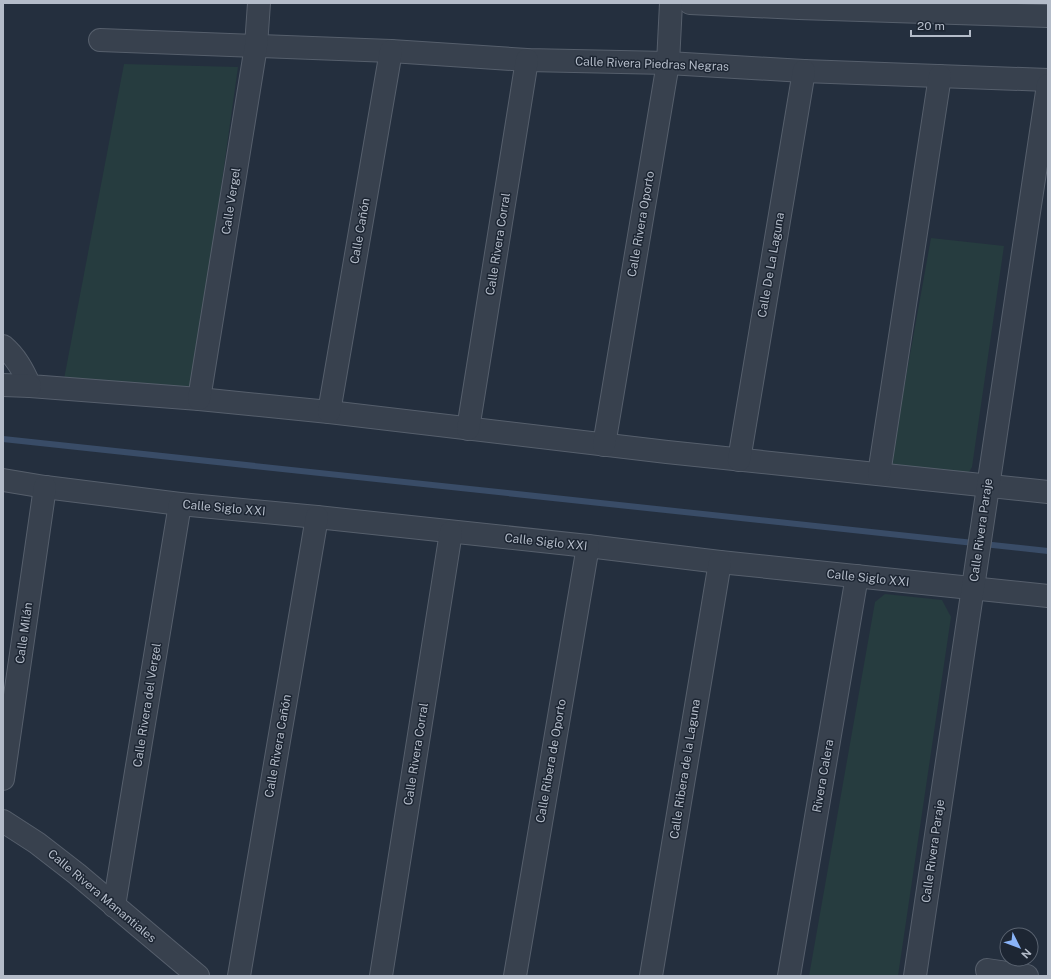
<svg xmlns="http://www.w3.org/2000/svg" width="1051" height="979" font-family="'Public Sans',sans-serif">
	<rect width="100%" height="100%" fill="#242f3e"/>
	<g fill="#263c3f">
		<path d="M124,64L238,67L192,395L64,379Z"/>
		<path d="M931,238L1004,246L972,467L966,477L895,469L891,460Z"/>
		<path d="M885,594L942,600L951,617L898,976H809L875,602Z"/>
	</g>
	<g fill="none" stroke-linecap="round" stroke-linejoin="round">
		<path stroke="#394c67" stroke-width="6" d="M3,439L1048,551"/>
		<defs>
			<g id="minor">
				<path d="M690,3L799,8L1048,16"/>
				<path d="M100,40L391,51L527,60L668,63L804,71L1048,80"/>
				<path d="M3,346C16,357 23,370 30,386L199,399L329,412L667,452L1048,492"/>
				<path d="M3,385L30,386"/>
				<path d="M199,399L256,46L259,3"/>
				<path d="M329,412L391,51"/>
				<path d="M468,429L527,60"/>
				<path d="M604,445L668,63L671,3"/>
				<path d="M739,460L804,71"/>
				<path d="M879,474L940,76"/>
				<path d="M3,480L45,487L180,504L317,517L588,546L720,562L1048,596"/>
				<path d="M3,779L45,487"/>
				<path d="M3,821L37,843L77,874L198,976"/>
				<path d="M114,906L180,504"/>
				<path d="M987,970L1027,976"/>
				<path d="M239,976L317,517"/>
				<path d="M381,976L451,532"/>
				<path d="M515,976L588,546"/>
				<path d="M651,976L720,562"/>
				<path d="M789,976L857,576"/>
				<path d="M915,976L1048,85"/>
			</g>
		</defs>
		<use href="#minor" stroke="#565f6c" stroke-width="24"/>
		<use href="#minor" stroke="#38414e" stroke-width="22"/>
	</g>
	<g text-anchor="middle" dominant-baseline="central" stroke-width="3" stroke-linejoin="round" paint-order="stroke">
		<g font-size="12" fill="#b4bcc9" stroke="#1d2633">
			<text transform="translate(652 64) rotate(2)">Calle Rivera Piedras Negras</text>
			<text transform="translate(231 201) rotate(-81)">Calle Vergel</text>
			<text transform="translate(641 224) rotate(-80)">Calle Rivera Oporto</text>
			<text transform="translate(360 231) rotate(-80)">Calle Cañón</text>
			<text transform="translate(498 244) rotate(-81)">Calle Rivera Corral</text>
			<text transform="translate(771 265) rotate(-80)">Calle De La Laguna</text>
			<text transform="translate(224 508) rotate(5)">Calle Siglo XXI</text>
			<text transform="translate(981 530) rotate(-82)">Calle Rivera Paraje</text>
			<text transform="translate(546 542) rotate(6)">Calle Siglo XXI</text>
			<text transform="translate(868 578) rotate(6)">Calle Siglo XXI</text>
			<text transform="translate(24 633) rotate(-82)">Calle Milán</text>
			<text transform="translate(147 705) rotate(-81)">Calle Rivera del Vergel</text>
			<text transform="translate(278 746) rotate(-80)">Calle Rivera Cañón</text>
			<text transform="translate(416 754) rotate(-81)">Calle Rivera Corral</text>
			<text transform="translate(551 761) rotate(-80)">Calle Ribera de Oporto</text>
			<text transform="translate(685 769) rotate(-81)">Calle Ribera de la Laguna</text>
			<text transform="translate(823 776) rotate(-80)">Rivera Calera</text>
			<text transform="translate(933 851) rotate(-82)">Calle Rivera Paraje</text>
			<text transform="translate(102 896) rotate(40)">Calle Rivera Manantiales</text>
		</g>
	</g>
	<rect width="1051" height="979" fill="none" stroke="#b4bcc9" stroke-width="8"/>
	<g transform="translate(1019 947) rotate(132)"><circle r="19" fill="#1d2633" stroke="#59626f"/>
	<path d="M0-3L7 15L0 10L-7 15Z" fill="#8ab4f8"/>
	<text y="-6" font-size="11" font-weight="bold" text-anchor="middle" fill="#b4bcc9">N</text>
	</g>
	<path d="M911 30v6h59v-6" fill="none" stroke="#b4bcc9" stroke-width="2"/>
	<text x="917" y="30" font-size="12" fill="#b4bcc9" stroke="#1d2633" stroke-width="3" paint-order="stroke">20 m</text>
</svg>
